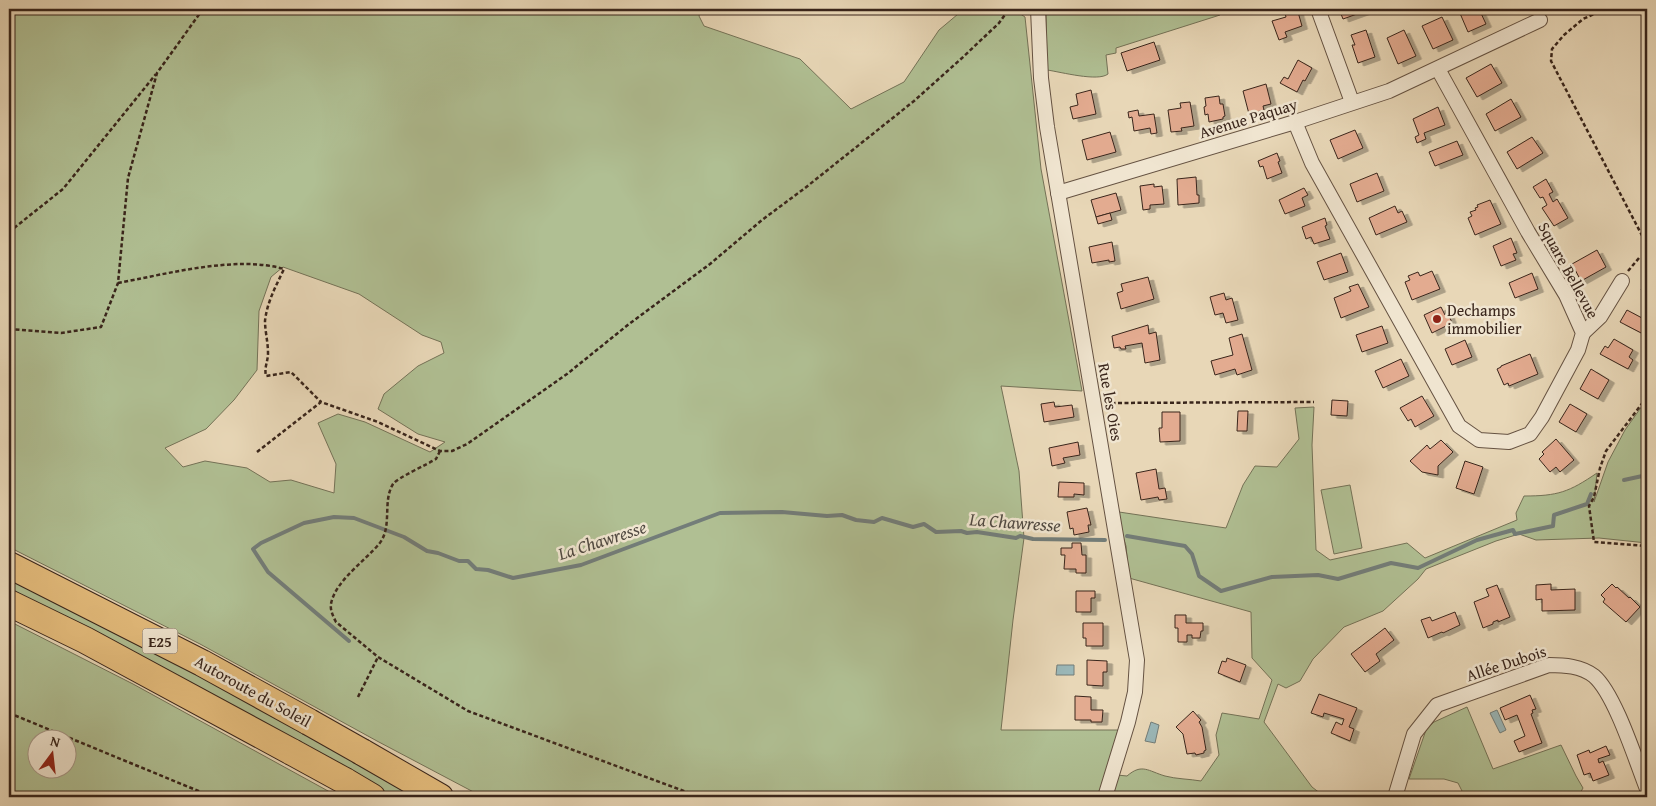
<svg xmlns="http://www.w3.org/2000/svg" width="1656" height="806" font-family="'Gentium Book Plus',serif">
	<defs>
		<filter id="shadow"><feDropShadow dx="5.5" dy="3" stdDeviation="0" flood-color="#0004"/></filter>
	</defs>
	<rect width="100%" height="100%" fill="#e8d7b7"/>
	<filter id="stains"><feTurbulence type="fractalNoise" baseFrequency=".004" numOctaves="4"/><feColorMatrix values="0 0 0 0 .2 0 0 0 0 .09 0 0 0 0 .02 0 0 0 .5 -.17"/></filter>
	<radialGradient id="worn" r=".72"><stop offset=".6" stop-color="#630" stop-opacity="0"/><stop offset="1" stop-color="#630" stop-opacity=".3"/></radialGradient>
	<g fill="#b0bf93" stroke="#747257" fill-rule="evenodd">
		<path d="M114,9H701L699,16L704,26L800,59L851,109L904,82L939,30L964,9H1013L1025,17L1041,169L1082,391L1001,386L1019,471L1024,538L1013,620L1001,730H1118L1101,797H483L377,741L200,644L9,547V13ZM283,267L359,294L422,335L441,342L444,353L418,366L384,394L378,409L418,434L445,442L430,452L365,422L338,414L318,423L336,464L334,493L291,480L270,482L247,468L205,461L183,467L165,448L206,429L234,400L257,370L259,311L271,277Z"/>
		<path d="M1046,9H1219L1220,15L1116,48V53L1106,55L1108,74C1098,82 1061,72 1047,70Z"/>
		<path d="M1647,399V543L1599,538L1536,540L1519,534L1496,541L1426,569L1418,579L1383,611L1344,627L1313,659L1300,681L1286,688L1278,684L1264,722L1312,787L1325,797H1110L1117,775L1127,776C1142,763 1148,771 1165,776C1176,779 1190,779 1201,781L1219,755L1216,735L1222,713L1259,719L1272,680L1252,658L1251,612L1129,578L1126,546L1120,527L1119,512L1226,528L1243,485L1255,466L1277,467L1299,439L1295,408L1314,407L1312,445L1316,550L1330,560L1407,543L1425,558L1517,520L1516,513L1524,496C1558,496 1569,492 1597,473L1594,502L1608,462L1625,430Z"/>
		<path d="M1350,485L1362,548L1334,554L1321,490Z"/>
		<path d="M9,573L424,797H389L322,758L9,593Z"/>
		<path d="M9,621L133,684L339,797H9ZM38,738H68V768H38Z"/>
		<path d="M1467,707L1493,769L1561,745L1576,776L1583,788L1578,797H1465L1458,783L1444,779H1409L1426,730L1434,722Z"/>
	</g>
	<g fill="#9ab7b8" stroke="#737d79">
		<path d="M1057,665H1074V675H1056Z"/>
		<path d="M1497,710L1506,730L1500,733L1490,713Z"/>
		<path d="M1151,722L1159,725L1155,743L1145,741Z"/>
	</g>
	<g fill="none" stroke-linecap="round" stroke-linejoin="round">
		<g stroke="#737d79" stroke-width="4">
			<path d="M1624,480L1647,475"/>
			<path d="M1127,536L1185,546L1192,554L1199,576L1221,591L1272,577L1318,575L1338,579L1391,563L1418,568L1477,540L1513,530L1515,534L1553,526L1554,515L1587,504L1591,494"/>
			<path d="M349,641L268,572L253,549L261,543L304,523L334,517L354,518L404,537L427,551L438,553L459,561H468L476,569L488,570L513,578L581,565L720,513L782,512L827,516L842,515L856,520L874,522L882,518L913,527L924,524L936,532L961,531L967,533L977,532L1016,538L1020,536L1033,539L1105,540"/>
		</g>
	</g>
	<g fill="#e3ab90" stroke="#39251b" filter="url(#shadow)">
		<path d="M1339,9H1371L1343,19Z"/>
		<path d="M1464,9H1479L1486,24L1468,32L1459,11Z"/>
		<path d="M1292,10L1294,13L1298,12L1302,26L1285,32L1287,37L1279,40L1272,21L1286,17L1285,13Z"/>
		<path d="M1442,17L1453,40L1433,49L1422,26Z"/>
		<path d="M1366,30L1375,57L1358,63L1352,45H1355L1351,35Z"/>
		<path d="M1404,30L1416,56L1398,64L1387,38Z"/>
		<path d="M1154,42L1160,60L1127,71L1121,53Z"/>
		<path d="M1298,60L1312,68L1305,81L1303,80L1297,92L1280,83L1284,77L1288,79Z"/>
		<path d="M1491,64L1502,83L1477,97L1466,78Z"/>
		<path d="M1266,84L1271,104L1263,106L1264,110L1249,114L1243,91Z"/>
		<path d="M1091,90L1096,114L1073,119L1070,107L1078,105L1076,94Z"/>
		<path d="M1219,96L1220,104H1223L1225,116L1223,117V119L1209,122L1208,114L1205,115L1204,107L1206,106L1205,98Z"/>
		<path d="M1511,99L1521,117L1495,131L1486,114Z"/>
		<path d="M1190,102L1194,126L1181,128L1182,131L1171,132L1168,110L1181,108L1180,103Z"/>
		<path d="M1438,107L1445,125L1424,133L1426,139L1417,143L1415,137L1419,135L1413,119Z"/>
		<path d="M1138,110L1139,116L1154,114L1157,133L1151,134L1150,128L1134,131L1132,117L1129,118L1128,112Z"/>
		<path d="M1355,130L1363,148L1338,159L1330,140Z"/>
		<path d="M1110,132L1116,152L1087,160L1082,140Z"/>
		<path d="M1532,137L1543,153L1517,169L1507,152Z"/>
		<path d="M1457,141L1463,155L1435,166L1429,152Z"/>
		<path d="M1277,153L1280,161L1278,162L1282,173L1267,179L1263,166L1260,167L1258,161Z"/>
		<path d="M1377,173L1384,191L1357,202L1350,184Z"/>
		<path d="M1196,177L1197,195H1199V203L1178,205L1177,179Z"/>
		<path d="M1546,179L1553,192L1549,194L1553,202L1557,199L1568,218L1554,226L1542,208L1547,205L1543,197L1540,198L1533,187Z"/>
		<path d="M1154,184V187L1162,186L1164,204L1150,205V209L1143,210L1140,186Z"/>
		<path d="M1304,188L1308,195L1302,198L1305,206L1285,214L1279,200Z"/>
		<path d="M1116,193L1121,210L1096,217L1091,200Z"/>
		<path d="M1490,200L1501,224L1475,235L1468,218L1472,216L1470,212L1476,210L1475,208L1478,207L1477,205Z"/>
		<path d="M1395,206L1398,213L1402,211L1407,222L1376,235L1369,218Z"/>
		<path d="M1110,213L1112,220L1098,224L1096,217Z"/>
		<path d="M1325,218L1327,225L1325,226L1330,239L1314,244L1311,237L1306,239L1302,227Z"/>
		<path d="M1511,238L1517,253L1513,254L1516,260L1501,266L1493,246Z"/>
		<path d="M1112,242L1115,261L1109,262V260L1092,263L1089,247Z"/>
		<path d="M1597,250L1606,267L1581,281L1572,264Z"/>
		<path d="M1341,253L1348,272L1324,280L1317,262Z"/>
		<path d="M1432,271L1440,289L1412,300L1405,282L1410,280L1408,276L1418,272L1420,276Z"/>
		<path d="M1532,273L1538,289L1515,298L1509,283Z"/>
		<path d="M1148,277L1154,299L1121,309L1117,293L1123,291L1121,284Z"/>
		<path d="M1647,277V294L1641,290L1647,280L1646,279Z"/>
		<path d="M1358,284L1369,307L1341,318L1334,298L1351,291L1349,287Z"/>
		<path d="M1224,293L1226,300L1232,298L1238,320L1226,323L1223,313L1215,315L1210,297Z"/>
		<path d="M1441,307L1445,315L1448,313L1452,323L1432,333L1424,315Z"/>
		<path d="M1627,310L1642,318L1644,314L1647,316V336L1620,322Z"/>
		<path d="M1148,325L1149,334L1156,332L1160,360L1145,363L1142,343L1125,346L1126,349H1121L1120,347L1114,348L1112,336Z"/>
		<path d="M1382,326L1388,343L1362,352L1356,335Z"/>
		<path d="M1242,334L1252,370L1237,375L1235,369L1215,375L1211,361L1233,355L1229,338Z"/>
		<path d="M1614,339L1633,350L1629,357L1633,360L1628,369L1600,354L1605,346L1608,348Z"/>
		<path d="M1465,340L1472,357L1452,365L1445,349Z"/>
		<path d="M1530,354L1538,374L1509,386L1508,383L1504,385L1497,369L1501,367V366Z"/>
		<path d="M1401,359L1409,376L1383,388L1375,371Z"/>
		<path d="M1591,369L1609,380L1598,399L1580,389Z"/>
		<path d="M1422,396L1434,416L1415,427L1411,419L1408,421L1400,408Z"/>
		<path d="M1332,400L1348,401L1347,416L1331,415Z"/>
		<path d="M1054,402L1055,407L1072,405L1074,417L1044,422L1041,404Z"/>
		<path d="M1570,404L1587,414L1576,432L1559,422Z"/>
		<path d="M1238,411H1248L1247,431H1237Z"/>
		<path d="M1162,412H1180V441L1160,442L1159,428H1162Z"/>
		<path d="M1556,439L1574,460L1560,472L1556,467L1550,472L1539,459L1544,454L1542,452Z"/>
		<path d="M1441,440L1453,452L1438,466V475L1422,472L1410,461L1427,445L1430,449Z"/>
		<path d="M1078,442L1080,455L1063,458L1065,463L1052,466L1049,448Z"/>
		<path d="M1465,461L1483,467L1474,494L1456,488Z"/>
		<path d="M1156,469L1159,489L1165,488L1167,499L1159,500L1158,497L1141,500L1136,473Z"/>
		<path d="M1059,482L1084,483V495L1074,494V497H1058Z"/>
		<path d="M1087,508L1091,525H1088L1089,532L1074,535L1073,528L1070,529L1067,512Z"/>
		<path d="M1072,543H1081L1082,555H1086V573H1076V569H1064L1065,555H1061V548H1072Z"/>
		<path d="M1551,584V590L1575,589V610L1542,611V599L1536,600V585Z"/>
		<path d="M1612,584L1616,588L1617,587L1629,598L1630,597L1640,607L1626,622L1603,602L1605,599L1601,595Z"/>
		<path d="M1497,585L1510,617L1498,622V620L1493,622V624L1483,628L1474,602L1489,596L1486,589Z"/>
		<path d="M1076,591H1095V598H1091V612H1076Z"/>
		<path d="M1455,612L1460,625L1443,633L1442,632L1428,638L1421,620L1430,617L1432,621Z"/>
		<path d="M1175,615H1186V623H1203V631H1201L1200,638H1192V635H1187V642H1178V628H1175Z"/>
		<path d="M1083,623H1103V646H1086V638H1083Z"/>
		<path d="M1385,628L1394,640L1376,654L1380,661L1365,672L1351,654Z"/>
		<path d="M1227,658L1246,665L1240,682L1218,673L1222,661L1226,662Z"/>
		<path d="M1087,660L1107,661V672H1103V686L1087,685Z"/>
		<path d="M1319,694L1357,708L1349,727L1354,729L1350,741L1331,733L1336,722L1342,725L1344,719L1324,713L1323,717L1311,713Z"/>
		<path d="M1530,695L1536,709L1532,710L1533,713L1531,714L1542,743L1519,752L1514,741L1525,736L1517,715L1505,720L1500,708Z"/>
		<path d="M1075,696L1091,697V710H1103L1102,722H1091V720H1075Z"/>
		<path d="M1193,711L1201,720L1199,722L1202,727L1206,750L1204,751V753L1196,755L1195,753L1187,754L1183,734L1176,727Z"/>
		<path d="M1606,746L1610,755L1598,759L1599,763L1603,761L1609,775L1593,781L1590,773L1584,775L1577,755L1589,750L1590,753Z"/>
	</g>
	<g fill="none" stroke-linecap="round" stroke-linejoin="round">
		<defs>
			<g id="minor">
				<path d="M1038,9L1041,78L1047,127L1137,660L1135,692L1128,722L1105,797"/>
				<path d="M1318,9L1352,102"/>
				<path d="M1295,122L1312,163L1459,426L1479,440L1509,442L1530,434L1542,417L1578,350L1583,333L1566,295L1528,232L1438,69"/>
				<path d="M1058,193L1295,122L1389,91L1540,20"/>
				<path d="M1583,333L1600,317L1622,281"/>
				<path d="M1395,797L1414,734L1437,705L1549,665C1564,665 1581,666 1594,676C1615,694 1636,761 1647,789"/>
			</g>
			<g id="motorway">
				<path d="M9,565L202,663L309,722"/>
				<path d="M9,603L85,640L292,752"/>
				<path d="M362,752L440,797"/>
				<path d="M345,781L372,797"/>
			</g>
		</defs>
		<use href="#minor" stroke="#655242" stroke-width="16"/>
		<use href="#motorway" stroke="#39251b" stroke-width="28"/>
		<g stroke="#39251b" stroke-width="2.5" stroke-dasharray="4 2.5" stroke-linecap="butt">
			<path d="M1605,9L1583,19L1564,35L1552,49L1551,61L1647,245"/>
			<path d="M9,232L63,189L156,74"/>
			<path d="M1628,271L1639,258L1647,260"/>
			<path d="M118,283C167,274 236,255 284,269C276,286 267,302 265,321C265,331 268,342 268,353C268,362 264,367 266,376L291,372L321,402"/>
			<path d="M9,329L61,333L101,327L118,283L128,178L157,73L203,9"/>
			<path d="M1647,397L1606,451L1600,468L1594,497L1589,506L1594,542L1647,546"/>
			<path d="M1105,403L1314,402"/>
			<path d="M440,451L436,459C428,464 397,478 393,484C382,502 393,527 379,544C365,561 335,581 331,604C330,610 333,616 336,622L378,657L468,711L700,797"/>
			<path d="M257,452L321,402L378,422L440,451H452L467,444L567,374L629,324L710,264L762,220L805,188L914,101L962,58L999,23L1009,9"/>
			<path d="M358,697L378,657"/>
			<path d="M9,713L213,797"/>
		</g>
		<use href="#minor" stroke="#f0e5d0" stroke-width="14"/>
		<use href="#motorway" stroke="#e4bc7c" stroke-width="26"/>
		<defs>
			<g id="motorway-bridge">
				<path d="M309,722L362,752"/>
				<path d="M292,752L345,781"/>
			</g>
		</defs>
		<use href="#motorway-bridge" stroke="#39251b" stroke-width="28" stroke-linecap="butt"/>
		<use href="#motorway-bridge" stroke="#e4bc7c" stroke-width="26"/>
	</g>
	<circle fill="#8f2418" stroke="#f0e5d0" stroke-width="2" cx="1437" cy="319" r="5"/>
	<g text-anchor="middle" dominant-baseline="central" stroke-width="5" stroke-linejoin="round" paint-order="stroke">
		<rect fill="#f0e5d0" stroke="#705f51" stroke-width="1" x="142.5" y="628.5" width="35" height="25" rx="4"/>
		<g font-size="15" font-weight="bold" fill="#39251b">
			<text x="160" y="641">E25</text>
		</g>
		<g font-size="16" fill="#39251b" stroke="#f0e5d0">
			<text transform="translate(1248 118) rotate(-17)">Avenue Paquay</text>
			<text transform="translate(1569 270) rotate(61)">Square Bellevue</text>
			<text transform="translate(1111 402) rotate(80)">Rue les Oies</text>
			<text transform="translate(1506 663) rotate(-18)">Allée Dubois</text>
			<text transform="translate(253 691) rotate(29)">Autoroute du Soleil</text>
		</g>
		<g font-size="16" fill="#39251b" stroke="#f0e5d0" text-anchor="start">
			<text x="1447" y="310">Dechamps<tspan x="1447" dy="18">immobilier</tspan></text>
		</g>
		<g font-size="18" font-style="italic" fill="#514a42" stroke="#f0e5d0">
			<text transform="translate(1015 522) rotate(4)">La Chawresse</text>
			<text transform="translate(602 540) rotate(-18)">La Chawresse</text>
		</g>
	</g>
	<rect width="1656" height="806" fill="none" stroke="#e8d7b7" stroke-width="30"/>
	<rect x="10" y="10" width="1636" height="786" fill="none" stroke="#39251b" stroke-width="2.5"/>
	<rect x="15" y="15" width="1626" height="776" fill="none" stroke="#39251b"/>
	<g transform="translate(52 754) rotate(15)"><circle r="24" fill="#f0e5d0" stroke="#a79888"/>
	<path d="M0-4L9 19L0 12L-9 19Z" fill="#8f2418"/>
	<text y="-8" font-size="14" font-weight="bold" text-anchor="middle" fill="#39251b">N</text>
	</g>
	<rect width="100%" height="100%" filter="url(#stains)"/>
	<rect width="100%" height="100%" fill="url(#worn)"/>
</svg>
